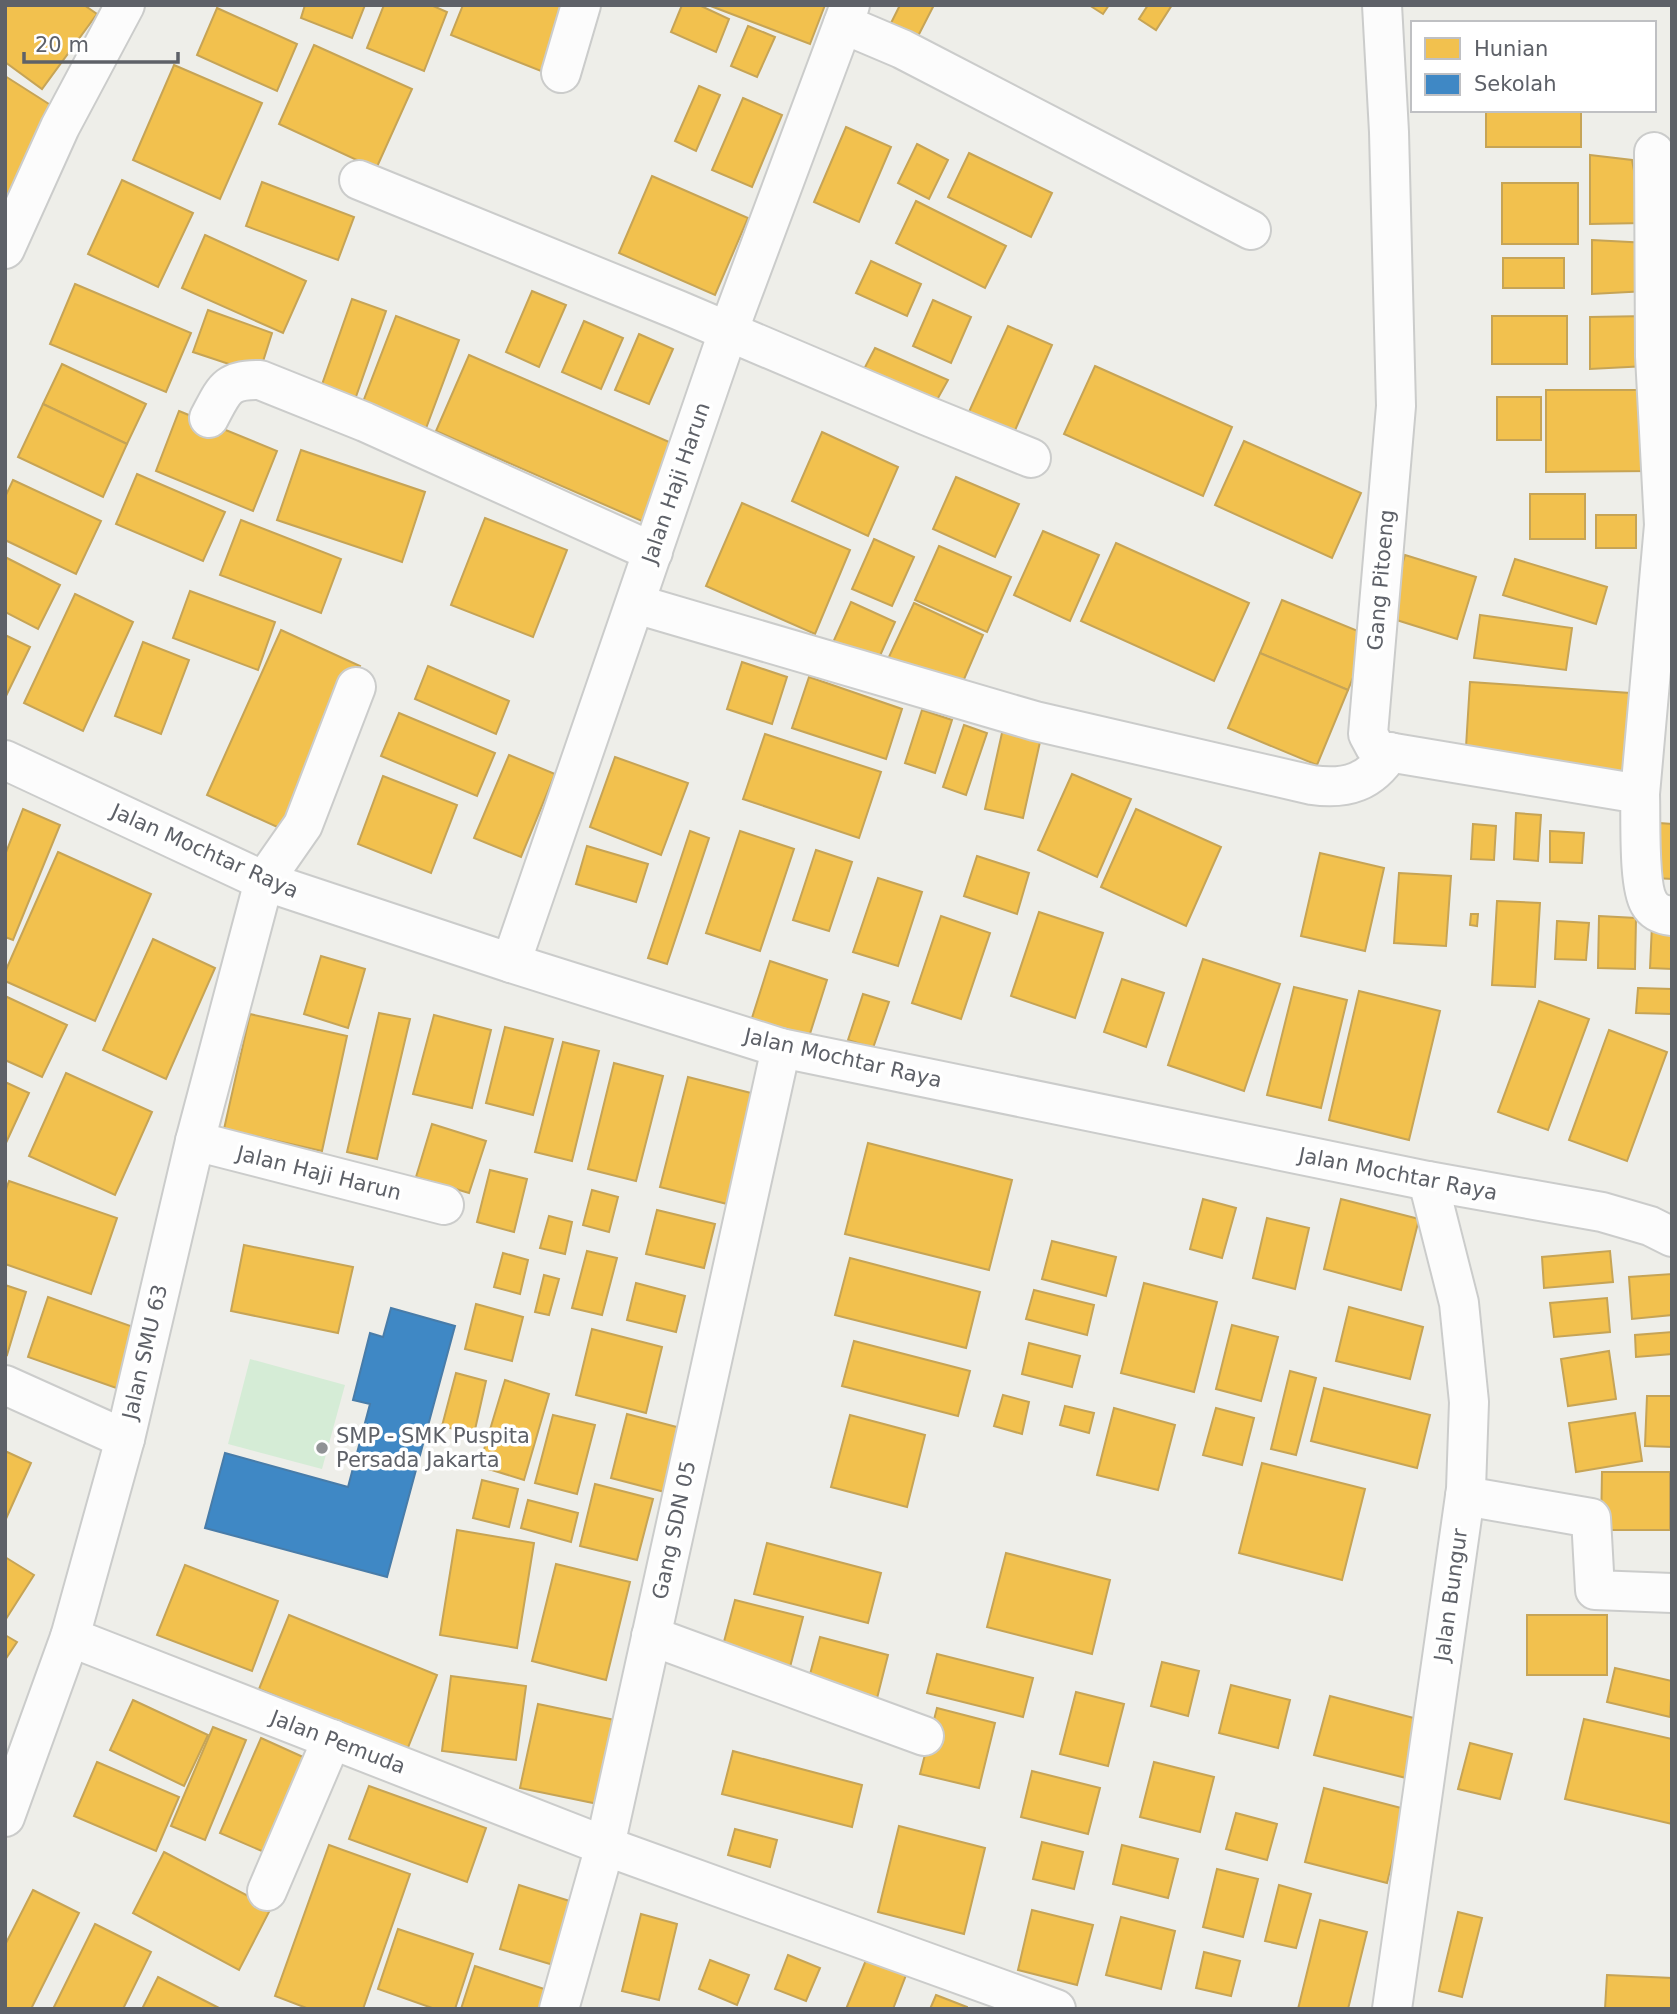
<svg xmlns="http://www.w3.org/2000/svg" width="1677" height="2014" font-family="'DejaVu Sans',sans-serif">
	<rect width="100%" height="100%" fill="#eeeee9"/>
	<path fill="#d5ecd6" d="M250,1359L345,1385L322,1469L228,1444Z"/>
	<g fill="#f2c14e" stroke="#c6a456" stroke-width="2">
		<path d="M5,5H84L97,14L42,89L5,62Z"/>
		<path d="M305,5H365L352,38L301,18Z"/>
		<path d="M384,5H431L447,12L424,71L367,48Z"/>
		<path d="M463,5H567L541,71L451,35Z"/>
		<path d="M682,5H699L729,19L716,52L671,32Z"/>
		<path d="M708,5H825L810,44Z"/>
		<path d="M900,5H934L914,44L887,31Z"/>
		<path d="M1089,5H1109L1103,14Z"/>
		<path d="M1148,5H1172L1156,30L1139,19Z"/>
		<path d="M217,8L297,44L277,91L197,55Z"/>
		<path d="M748,26L775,37L757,77L731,66Z"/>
		<path d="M314,45L412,89L376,169L279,124Z"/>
		<path d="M174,65L262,103L220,199L133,160Z"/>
		<path d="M5,76L63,113L6,201L5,200Z"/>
		<path d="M699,86L720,95L696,151L675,141Z"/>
		<path d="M743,98L782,115L752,187L712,170Z"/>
		<rect x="1486" y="110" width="95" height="37"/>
		<path d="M846,127L891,147L859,222L814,202Z"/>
		<path d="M917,144L948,160L929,199L898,183Z"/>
		<path d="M969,153L1052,193L1031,237L948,197Z"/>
		<path d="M1590,155L1632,160L1644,223L1590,224Z"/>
		<path d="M652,176L748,218L715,295L619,253Z"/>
		<path d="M122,180L193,213L158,287L88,254Z"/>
		<path d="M262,182L354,217L338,260L246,226Z"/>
		<rect x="1502" y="183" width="76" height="61"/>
		<path d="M916,201L1006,246L985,288L896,243Z"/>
		<path d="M205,235L306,281L283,333L182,288Z"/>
		<path d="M1592,240L1648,243L1647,291L1592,294Z"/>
		<rect x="1503" y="258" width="61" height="30"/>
		<path d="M871,261L921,284L907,316L856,293Z"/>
		<path d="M75,284L191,333L166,392L50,344Z"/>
		<path d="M532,291L566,305L539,367L506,352Z"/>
		<path d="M352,299L386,311L352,408L318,396Z"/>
		<path d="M933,300L971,317L951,363L913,346Z"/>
		<path d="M208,310L272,333L259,374L193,352Z"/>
		<path d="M396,316L459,340L422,439L358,415Z"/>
		<rect x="1492" y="316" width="75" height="48"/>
		<path d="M1648,316L1647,366L1590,369V317Z"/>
		<path d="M584,321L623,338L601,389L562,372Z"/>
		<path d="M1008,326L1052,345L1013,435L968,414Z"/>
		<path d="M639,334L673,349L649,404L615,390Z"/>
		<path d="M875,348L948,380L933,407L863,371Z"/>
		<path d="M469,355L683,448L651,525L436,431Z"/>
		<path d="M62,364L146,404L127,444L43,404Z"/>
		<path d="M1095,366L1232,427L1203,496L1064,434Z"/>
		<path d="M1546,390H1646L1651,471L1546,472Z"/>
		<rect x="1497" y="397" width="44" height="43"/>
		<path d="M43,404L127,444L103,497L18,457Z"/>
		<path d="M179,411L277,451L253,511L156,471Z"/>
		<path d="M822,432L898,467L868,536L792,501Z"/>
		<path d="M1244,441L1361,493L1332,558L1215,505Z"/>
		<path d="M301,450L425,492L402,562L277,520Z"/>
		<path d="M137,474L225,512L203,561L116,524Z"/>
		<path d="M956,477L1019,504L995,557L933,529Z"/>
		<path d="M13,480L101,521L76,574L5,540V497Z"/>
		<rect x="1530" y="494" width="55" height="45"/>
		<path d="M742,503L850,550L815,634L706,586Z"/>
		<rect x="1596" y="515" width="40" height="33"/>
		<path d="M485,518L567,550L533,637L451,605Z"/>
		<path d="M241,520L341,559L321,613L220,575Z"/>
		<path d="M1043,531L1099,555L1070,621L1014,595Z"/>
		<path d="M874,539L914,557L892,606L852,589Z"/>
		<path d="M1116,543L1249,603L1214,681L1081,621Z"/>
		<path d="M939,546L1011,577L987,632L915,600Z"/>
		<path d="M1405,555L1476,577L1457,639L1387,617Z"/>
		<path d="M5,557L60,585L38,629L5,612Z"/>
		<path d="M1515,559L1607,587L1596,624L1503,595Z"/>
		<path d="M190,591L275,622L258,670L173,638Z"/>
		<path d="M75,594L133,622L83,731L24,703Z"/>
		<path d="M1282,600L1370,636L1348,690L1260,653Z"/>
		<path d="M851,602L895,622L875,667L831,647Z"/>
		<path d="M914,603L983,635L959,691L888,659Z"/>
		<path d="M1480,615L1572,628L1566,670L1474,658Z"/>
		<path d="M281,630L360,666L286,831L207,795Z"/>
		<path d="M5,635L30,647L5,698Z"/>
		<path d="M143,642L189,660L161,734L115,716Z"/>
		<path d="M1260,653L1348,690L1317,765L1228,728Z"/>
		<path d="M742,662L787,677L772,724L727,709Z"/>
		<path d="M428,666L509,701L496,734L415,699Z"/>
		<path d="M809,677L902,709L886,759L792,728Z"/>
		<path d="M1470,682L1630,693L1625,773L1465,763Z"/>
		<path d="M922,710L952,720L935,773L905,763Z"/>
		<path d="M399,713L495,753L477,796L381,756Z"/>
		<path d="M1004,724L1042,733L1023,818L985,809Z"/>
		<path d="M964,725L987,733L966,795L943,787Z"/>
		<path d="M765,734L881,772L859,838L743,799Z"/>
		<path d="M509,755L555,774L521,857L474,838Z"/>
		<path d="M615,757L688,783L661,855L590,827Z"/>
		<path d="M1072,774L1131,799L1097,877L1038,850Z"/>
		<path d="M383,776L457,805L431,873L358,844Z"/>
		<path d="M23,809L60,825L13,940L5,937V855Z"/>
		<path d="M1136,809L1221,847L1186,926L1101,887Z"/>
		<path d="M1516,813L1541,815L1538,861L1514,859Z"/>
		<path d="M1659,823L1672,824V879L1655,878Z"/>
		<path d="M1473,824L1496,826L1494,860L1471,859Z"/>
		<path d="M690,831L709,838L667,964L648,958Z"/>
		<path d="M740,831L794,849L760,951L706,933Z"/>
		<path d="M1550,831L1584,833L1582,863L1550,862Z"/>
		<path d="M587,846L648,864L636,902L576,884Z"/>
		<path d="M816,850L852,862L829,931L793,920Z"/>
		<path d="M58,852L151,894L95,1021L5,981V972Z"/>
		<path d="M1320,853L1384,868L1365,951L1301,936Z"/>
		<path d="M977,856L1029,873L1017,914L964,896Z"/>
		<path d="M1399,873L1451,876L1446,946L1394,943Z"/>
		<path d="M878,878L922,892L898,966L853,952Z"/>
		<path d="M1497,901L1540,903L1535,987L1492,985Z"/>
		<path d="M1039,912L1103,933L1075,1018L1011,996Z"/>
		<path d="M1471,914H1478L1477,926L1470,925Z"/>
		<path d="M941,916L990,933L961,1019L912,1003Z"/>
		<path d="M1599,916L1636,918L1635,969L1598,968Z"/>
		<path d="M1557,921L1589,923L1586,960L1555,959Z"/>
		<path d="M1652,925H1672V969L1650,968Z"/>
		<path d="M153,939L215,968L166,1079L103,1050Z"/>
		<path d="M321,956L365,969L348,1028L304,1014Z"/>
		<path d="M1203,959L1280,984L1244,1091L1168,1065Z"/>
		<path d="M770,961L827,980L808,1040L751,1021Z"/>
		<path d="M1122,979L1164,993L1146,1047L1104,1032Z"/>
		<path d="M1294,987L1347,1000L1321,1108L1267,1095Z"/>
		<path d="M1638,988L1672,989V1014L1636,1013Z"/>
		<path d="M1359,991L1440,1011L1409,1140L1329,1120Z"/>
		<path d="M863,994L889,1002L873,1048L848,1040Z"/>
		<path d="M5,996L67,1025L42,1077L5,1060Z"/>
		<path d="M1539,1001L1589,1019L1548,1130L1498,1112Z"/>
		<path d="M379,1013L410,1019L377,1159L347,1152Z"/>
		<path d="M250,1014L347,1036L322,1151L224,1129Z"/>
		<path d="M434,1015L491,1030L472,1108L413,1094Z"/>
		<path d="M505,1027L553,1039L533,1115L486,1103Z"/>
		<path d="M1609,1030L1667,1052L1627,1161L1569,1140Z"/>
		<path d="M563,1042L599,1051L572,1161L535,1152Z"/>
		<path d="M614,1063L663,1076L636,1181L588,1169Z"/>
		<path d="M66,1073L152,1112L115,1195L29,1156Z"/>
		<path d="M688,1077L755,1094L727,1204L660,1187Z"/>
		<path d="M5,1082L29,1093L5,1145Z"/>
		<path d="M432,1124L486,1141L469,1193L416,1177Z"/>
		<path d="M868,1143L1012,1180L989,1270L845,1234Z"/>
		<path d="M490,1170L527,1179L514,1232L477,1222Z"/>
		<path d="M9,1181L117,1218L91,1294L5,1264V1192Z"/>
		<path d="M592,1190L618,1197L609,1232L583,1225Z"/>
		<path d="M1203,1199L1236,1208L1222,1258L1190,1249Z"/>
		<path d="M1341,1199L1419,1219L1401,1290L1324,1269Z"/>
		<path d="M657,1210L715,1224L704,1268L646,1254Z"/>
		<path d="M549,1216L572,1222L565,1254L540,1248Z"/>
		<path d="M1267,1218L1309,1228L1295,1289L1253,1278Z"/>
		<path d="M1052,1241L1116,1257L1106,1296L1042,1279Z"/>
		<path d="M244,1245L353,1267L338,1333L231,1311Z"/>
		<path d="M587,1251L617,1258L602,1315L572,1308Z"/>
		<path d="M1610,1251L1613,1282L1544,1288L1542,1257Z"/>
		<path d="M503,1253L528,1260L520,1294L494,1287Z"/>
		<path d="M850,1258L980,1292L966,1348L835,1315Z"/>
		<path d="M1672,1274V1315L1632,1319L1629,1277Z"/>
		<path d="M544,1275L559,1279L549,1315L535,1312Z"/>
		<path d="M636,1283L685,1296L676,1332L627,1320Z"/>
		<path d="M1144,1283L1217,1302L1194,1392L1121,1373Z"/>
		<path d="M5,1285L26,1292L7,1355L5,1354Z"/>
		<path d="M1034,1290L1094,1305L1087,1335L1026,1319Z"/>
		<path d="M48,1297L142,1330L122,1390L28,1357Z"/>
		<path d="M1607,1298L1610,1332L1554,1337L1550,1303Z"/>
		<path d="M476,1304L523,1317L512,1361L465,1349Z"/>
		<path d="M1349,1307L1423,1327L1410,1379L1336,1361Z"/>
		<path d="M1232,1325L1278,1337L1261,1401L1216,1389Z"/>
		<path d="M592,1329L662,1347L646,1413L576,1395Z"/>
		<path d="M1672,1332V1354L1636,1357L1635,1335Z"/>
		<path d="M854,1341L970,1371L958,1416L842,1386Z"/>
		<path d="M1029,1343L1080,1356L1072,1387L1022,1374Z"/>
		<path d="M1609,1351L1616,1399L1568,1406L1561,1359Z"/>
		<path d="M1290,1371L1316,1378L1296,1455L1271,1449Z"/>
		<path d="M456,1373L486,1381L474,1434L442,1426Z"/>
		<path d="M505,1380L549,1394L524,1480L479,1466Z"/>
		<path d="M1324,1388L1430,1415L1417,1468L1311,1441Z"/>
		<path d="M1003,1395L1029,1402L1022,1434L994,1426Z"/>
		<path d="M1647,1396H1672V1447L1645,1446Z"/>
		<path d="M1065,1406L1094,1413L1089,1433L1060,1425Z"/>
		<path d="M1114,1408L1175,1425L1158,1490L1097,1475Z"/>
		<path d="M1216,1408L1254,1418L1242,1465L1203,1455Z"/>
		<path d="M1635,1413L1642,1461L1576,1472L1569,1423Z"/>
		<path d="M627,1414L692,1431L676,1495L611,1478Z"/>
		<path d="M553,1415L595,1425L577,1494L535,1483Z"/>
		<path d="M850,1415L925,1435L907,1507L831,1487Z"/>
		<path d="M5,1451L31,1463L5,1521Z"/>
		<path d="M1262,1463L1365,1489L1342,1580L1239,1553Z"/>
		<path d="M1602,1472H1670V1530H1601Z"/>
		<path d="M482,1480L518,1489L509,1527L473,1518Z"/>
		<path d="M595,1484L653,1499L637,1560L580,1546Z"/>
		<path d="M528,1500L578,1513L571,1542L521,1528Z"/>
		<path d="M457,1530L534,1543L517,1648L440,1635Z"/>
		<path d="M767,1543L881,1573L868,1623L754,1594Z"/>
		<path d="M1006,1553L1110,1580L1092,1654L987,1627Z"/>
		<path d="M5,1557L34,1575L6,1619L5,1618Z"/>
		<path d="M556,1564L630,1582L606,1680L532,1661Z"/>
		<path d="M185,1565L278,1601L252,1671L157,1635Z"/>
		<path d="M735,1600L803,1617L789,1671L721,1653Z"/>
		<path d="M289,1615L437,1675L407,1750L259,1689Z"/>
		<rect x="1527" y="1615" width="80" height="60"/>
		<path d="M5,1635L17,1642L5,1660Z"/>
		<path d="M820,1637L888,1655L874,1710L805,1693Z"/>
		<path d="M937,1654L1033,1678L1023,1717L927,1693Z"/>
		<path d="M1162,1662L1199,1671L1188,1716L1151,1706Z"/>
		<path d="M1615,1668L1672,1681L1670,1717L1607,1702Z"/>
		<path d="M451,1676L526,1686L516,1760L442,1751Z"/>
		<path d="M1231,1685L1290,1700L1278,1748L1219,1733Z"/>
		<path d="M1076,1692L1124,1704L1108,1766L1060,1754Z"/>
		<path d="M1330,1696L1425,1721L1410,1779L1314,1755Z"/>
		<path d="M133,1700L208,1735L184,1786L110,1750Z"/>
		<path d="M538,1704L615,1720L598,1804L520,1788Z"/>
		<path d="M937,1708L995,1723L979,1788L920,1774Z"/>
		<path d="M1584,1719L1672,1739V1824L1565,1799Z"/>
		<path d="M213,1727L246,1740L205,1840L171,1826Z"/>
		<path d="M261,1738L312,1761L271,1855L220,1833Z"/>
		<path d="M1470,1743L1512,1754L1500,1799L1458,1789Z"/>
		<path d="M733,1751L862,1785L852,1827L722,1794Z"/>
		<path d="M97,1762L179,1797L156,1851L74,1816Z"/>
		<path d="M1154,1762L1214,1777L1200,1832L1140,1817Z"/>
		<path d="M1032,1771L1100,1788L1088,1834L1021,1817Z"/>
		<path d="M369,1786L486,1828L467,1882L349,1839Z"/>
		<path d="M1324,1788L1405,1809L1387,1883L1305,1862Z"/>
		<path d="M1236,1813L1277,1824L1267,1860L1226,1849Z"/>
		<path d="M899,1826L985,1848L964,1934L878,1912Z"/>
		<path d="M735,1829L777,1840L770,1867L728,1855Z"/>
		<path d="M1042,1842L1083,1852L1074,1889L1033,1879Z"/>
		<path d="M329,1845L410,1874L363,2009H309L275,1996Z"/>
		<path d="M1122,1845L1178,1859L1168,1898L1113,1884Z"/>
		<path d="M164,1852L271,1908L239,1970L133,1913Z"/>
		<path d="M1217,1869L1258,1879L1243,1937L1203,1927Z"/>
		<path d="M519,1885L579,1904L560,1967L500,1949Z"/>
		<path d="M1279,1885L1311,1894L1296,1948L1265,1941Z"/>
		<path d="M33,1890L79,1913L31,2009H5V1945Z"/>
		<path d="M1032,1910L1093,1925L1077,1985L1018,1970Z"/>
		<path d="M1458,1912L1482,1918L1462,1997L1439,1991Z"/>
		<path d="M641,1914L677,1924L659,2000L622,1991Z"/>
		<path d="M1121,1917L1175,1931L1161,1989L1106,1975Z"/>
		<path d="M1320,1920L1367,1932L1348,2009H1298Z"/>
		<path d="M95,1924L151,1952L123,2009H53Z"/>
		<path d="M398,1929L473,1954L455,2009H435L378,1989Z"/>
		<path d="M1204,1952L1240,1961L1231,1996L1196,1988Z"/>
		<path d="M788,1955L820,1968L806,2001L775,1989Z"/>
		<path d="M710,1960L749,1975L737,2005L699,1989Z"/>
		<path d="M866,1960L906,1975L893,2009H846Z"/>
		<path d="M475,1966L550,1991L545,2009H461Z"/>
		<path d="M1607,1975L1672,1978V2009H1605Z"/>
		<path d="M158,1977L221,2009H142Z"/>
		<path d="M936,1995L967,2007V2009H930Z"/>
	</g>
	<path fill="#3f88c5" stroke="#487ca9" stroke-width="2" d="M391,1308L455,1326L387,1577L205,1528L225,1453L348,1487L370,1404L353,1400L370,1333L383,1337Z"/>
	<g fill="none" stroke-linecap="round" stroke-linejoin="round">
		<defs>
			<g id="minor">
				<path d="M1382,5L1389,132L1396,406L1368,734L1375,747L1382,751L1640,794C1641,818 1638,885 1649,903C1654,912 1662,915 1672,916"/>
				<path d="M843,24L902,49L1251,230"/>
				<path d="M561,73L581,5"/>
				<path d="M359,180L678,310L925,415L1031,458"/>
				<path d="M5,249L60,127L125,5"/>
				<path d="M209,418C224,390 226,379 260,380L365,422L653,552"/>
				<path d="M636,604L1035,721L1312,785C1347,790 1371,782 1390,752"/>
				<path d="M1640,794L1664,525L1655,356L1654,152"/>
				<path d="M264,881L303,825L356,687"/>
				<path d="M511,963L728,332L850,5"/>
				<path d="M195,1141L444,1205"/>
				<path d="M5,1385L125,1439"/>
				<path d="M1465,1496L1591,1518L1595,1590L1672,1593"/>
				<path d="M651,1636L924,1736"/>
				<path d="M70,1637L605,1846L1056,2009"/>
				<path d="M267,1891L332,1739"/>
				<path d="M559,2009L605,1846L781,1048"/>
				<path d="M1392,2009L1466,1489L1469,1402L1459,1303L1428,1181"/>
			</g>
			<g id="tertiary">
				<path d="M5,760L264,881L511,963L781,1048L1428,1181L1602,1212L1650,1226L1672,1237"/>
				<path d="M5,1817L70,1637L125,1439L195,1141L264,881"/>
			</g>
		</defs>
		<use href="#minor" stroke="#cbcccb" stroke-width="42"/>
		<use href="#tertiary" stroke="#cbcccb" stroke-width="42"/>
		<use href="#minor" stroke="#fcfcfc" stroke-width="38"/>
		<use href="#tertiary" stroke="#fcfcfc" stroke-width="38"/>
	</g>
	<circle fill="#909295" stroke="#fff" stroke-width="2.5" cx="322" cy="1448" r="7"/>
	<g text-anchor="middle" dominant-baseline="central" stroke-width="7" stroke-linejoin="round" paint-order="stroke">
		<g font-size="21" fill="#5e6168" stroke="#fff">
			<text transform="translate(676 483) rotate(-71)">Jalan Haji Harun</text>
			<text transform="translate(1381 580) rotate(-85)">Gang Pitoeng</text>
			<text transform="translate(205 851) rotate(24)">Jalan Mochtar Raya</text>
			<text transform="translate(843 1058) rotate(13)">Jalan Mochtar Raya</text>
			<text transform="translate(319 1173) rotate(14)">Jalan Haji Harun</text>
			<text transform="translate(1398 1174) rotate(11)">Jalan Mochtar Raya</text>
			<text transform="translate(145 1352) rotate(-77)">Jalan SMU 63</text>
			<text transform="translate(674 1530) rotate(-78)">Gang SDN 05</text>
			<text transform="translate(1451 1595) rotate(-82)">Jalan Bungur</text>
			<text transform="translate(338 1742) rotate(21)">Jalan Pemuda</text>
		</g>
		<g font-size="21" fill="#5e6168" stroke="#fff" text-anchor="start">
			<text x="336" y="1436">SMP - SMK Puspita<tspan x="336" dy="24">Persada Jakarta</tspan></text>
		</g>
	</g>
	<rect width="1677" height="2014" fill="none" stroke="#5e6168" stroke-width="14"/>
	<rect x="1411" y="21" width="245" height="91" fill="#ffffff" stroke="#bfc0c3" stroke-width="2"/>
	<rect x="1425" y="38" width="35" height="21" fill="#f2c14e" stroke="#bfc0c3" stroke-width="2"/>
	<text x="1474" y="56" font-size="21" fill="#5e6168">Hunian</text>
	<rect x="1425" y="74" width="35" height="21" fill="#3f88c5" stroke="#bfc0c3" stroke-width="2"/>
	<text x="1474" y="91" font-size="21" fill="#5e6168">Sekolah</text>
	<path d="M24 52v10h154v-10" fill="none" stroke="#5e6168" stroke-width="3.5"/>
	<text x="35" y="52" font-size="21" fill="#5e6168" stroke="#ffffff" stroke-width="5" paint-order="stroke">20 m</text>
</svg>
